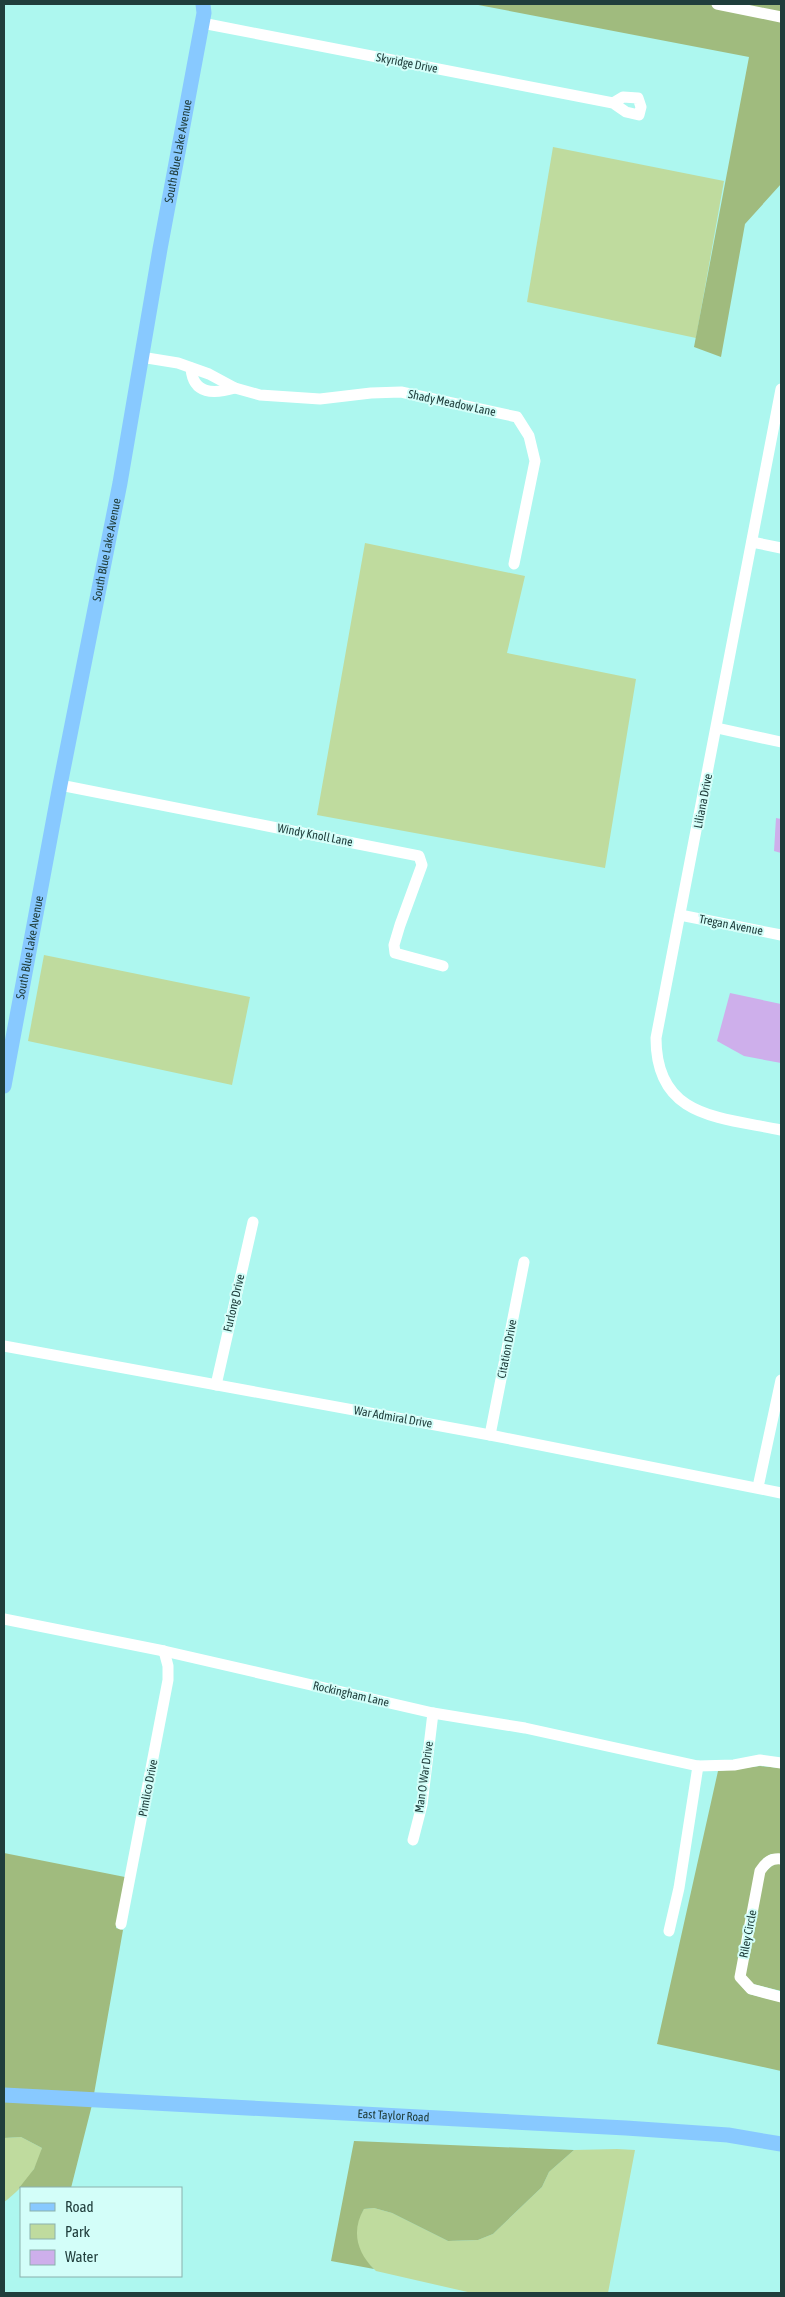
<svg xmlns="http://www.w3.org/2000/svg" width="785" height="2297" font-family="'Asap Condensed',sans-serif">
	<rect width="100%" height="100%" fill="#adf7ef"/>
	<g fill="#bfdb9e">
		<path d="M553,147L724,181L696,338L527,302Z"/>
		<path d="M365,543L525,576L507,653L636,679L605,868L317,815Z"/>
		<path d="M44,955L250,997L232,1085L28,1041Z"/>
		<path d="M21,2137L42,2148C38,2169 21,2190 4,2202V2138Z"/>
		<path d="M617,2149L635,2150L608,2293H472L376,2271L363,2258L357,2243V2220L364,2209L374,2208L392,2213L448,2241L478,2240L493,2234L542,2187L549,2172L574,2150Z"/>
	</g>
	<g fill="#a0bb7e">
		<path d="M473,4H781V184L745,224L721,357L694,347L749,57Z"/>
		<path d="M760,1766L781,1768V1854H771L763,1859L736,1980L749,1994L781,2002V2071L657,2044L718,1771Z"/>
		<path d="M4,1853L125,1877L116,1928L123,1930L94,2094L4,2090Z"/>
		<path d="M774,1864H781V1991L753,1984L745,1976L764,1873Z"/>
		<path d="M4,2100L92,2105L71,2188H19L34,2169L42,2148L21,2137L4,2138Z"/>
		<path d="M354,2141L574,2150L549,2172L542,2187L493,2234L478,2240L448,2241L392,2213L374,2208L364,2209C351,2231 357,2252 374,2269L331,2261Z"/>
	</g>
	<g fill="#ceafeb">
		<path d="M776,818L781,819V853L774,851Z"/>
		<path d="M730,993L781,1004V1063L744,1056L717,1041Z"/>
	</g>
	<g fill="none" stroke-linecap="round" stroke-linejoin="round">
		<g stroke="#fff" stroke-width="11">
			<path d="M717,4L781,17"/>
			<path d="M202,23L613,103L626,112L639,115L641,107L638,98L623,97L613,103"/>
			<path d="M141,357L178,363L209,374L235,388L260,395L320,399L371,393L401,392L517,417L529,436L535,461L514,564"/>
			<path d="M191,368C193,395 214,394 235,388"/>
			<path d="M781,389L656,1038C656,1118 719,1117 781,1130"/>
			<path d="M752,542L781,548"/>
			<path d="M717,728L781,742"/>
			<path d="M60,785L419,856L422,865L400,925L394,945L395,953L443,966"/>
			<path d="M680,915L781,935"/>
			<path d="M4,1346L490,1435L781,1493"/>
			<path d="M216,1385L253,1222"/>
			<path d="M490,1435L524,1262"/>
			<path d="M758,1487L781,1380"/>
			<path d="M4,1619L164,1651L433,1713L525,1728L698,1766L734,1765L760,1760L781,1763"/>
			<path d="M413,1840L422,1805L433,1713"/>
			<path d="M781,1859C771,1858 766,1862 760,1871L740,1977L751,1989L781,1997"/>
			<path d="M121,1924L168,1680V1666L164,1651"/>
			<path d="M669,1931L679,1888L698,1766"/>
		</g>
		<g stroke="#88c9ff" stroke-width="15">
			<path id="s1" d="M4,1086L60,785L120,483L160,249L204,13L203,4"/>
			<path id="s2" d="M4,2095L626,2128L728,2135L781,2144"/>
		</g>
	</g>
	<g text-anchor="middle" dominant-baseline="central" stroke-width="4" stroke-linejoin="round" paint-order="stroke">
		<g font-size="12" fill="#203e3c" stroke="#d3fef9">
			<text transform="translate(407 63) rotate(11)">Skyridge Drive</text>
			<text stroke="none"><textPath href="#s1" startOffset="951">South Blue Lake Avenue</textPath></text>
			<text transform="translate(452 403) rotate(12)">Shady Meadow Lane</text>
			<text stroke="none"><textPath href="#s1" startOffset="546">South Blue Lake Avenue</textPath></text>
			<text transform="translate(703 801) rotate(-79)">Liliana Drive</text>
			<text transform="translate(315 835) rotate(11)">Windy Knoll Lane</text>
			<text transform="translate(731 925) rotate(11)">Tregan Avenue</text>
			<text stroke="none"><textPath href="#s1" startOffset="141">South Blue Lake Avenue</textPath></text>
			<text transform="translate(234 1303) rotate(-77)">Furlong Drive</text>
			<text transform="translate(507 1349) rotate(-79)">Citation Drive</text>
			<text transform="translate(393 1417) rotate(10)">War Admiral Drive</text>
			<text transform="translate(351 1694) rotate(13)">Rockingham Lane</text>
			<text transform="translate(424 1777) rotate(-82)">Man O War Drive</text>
			<text transform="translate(148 1788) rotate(-79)">Pimlico Drive</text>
			<text transform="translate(748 1934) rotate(-79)">Riley Circle</text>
			<text stroke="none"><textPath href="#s2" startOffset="390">East Taylor Road</textPath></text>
		</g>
	</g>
	<rect width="785" height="2297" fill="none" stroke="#203e3c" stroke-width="10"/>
	<rect x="20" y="2187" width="162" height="90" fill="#d3fef9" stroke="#8bb1ad"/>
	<rect x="30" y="2203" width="25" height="8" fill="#88c9ff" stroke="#8bb1ad"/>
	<text x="65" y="2212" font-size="15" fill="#203e3c">Road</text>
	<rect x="30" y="2224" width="25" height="15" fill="#bfdb9e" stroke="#8bb1ad"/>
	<text x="65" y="2237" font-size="15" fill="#203e3c">Park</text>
	<rect x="30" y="2250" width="25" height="15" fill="#ceafeb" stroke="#8bb1ad"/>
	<text x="65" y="2262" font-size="15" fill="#203e3c">Water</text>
</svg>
